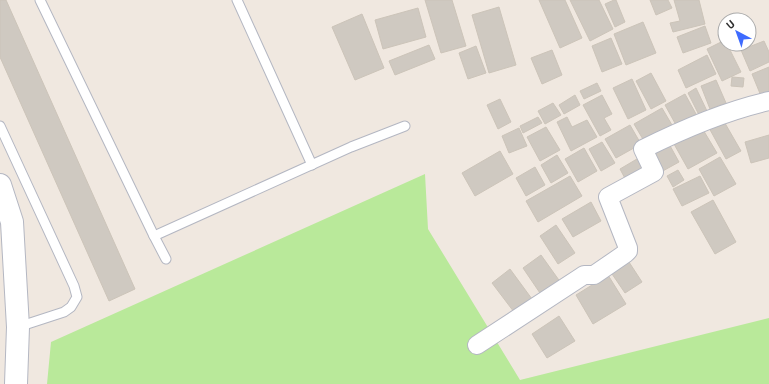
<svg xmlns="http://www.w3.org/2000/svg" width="769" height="384" font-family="'Titillium Web',sans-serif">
	<rect width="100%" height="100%" fill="#f0e8e0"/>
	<path fill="#b9e99a" d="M425,174L428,229L520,380L769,318V384H47L51,342Z"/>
	<g fill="#cfc9c1" stroke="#ccc4b9">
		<path d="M0,0H6L135,289L109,301L0,57Z"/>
		<path d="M425,0H452L466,46L441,53Z"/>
		<path d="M539,0H565L582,38L560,48Z"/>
		<path d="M570,0H599L613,29L590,41Z"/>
		<path d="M614,0H616L625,22L615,27L605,4Z"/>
		<path d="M650,0H668L672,8L656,15Z"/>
		<path d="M674,0H699L705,24L673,32L670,23L680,21Z"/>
		<path d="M499,7L516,65L489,73L472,15Z"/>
		<path d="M418,8L426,37L383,49L375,20Z"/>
		<path d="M362,14L384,68L355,80L332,27Z"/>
		<path d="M643,22L656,53L626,65L614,34Z"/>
		<path d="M705,26L711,43L683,53L677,37Z"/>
		<path d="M611,38L622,64L602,72L592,46Z"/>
		<path d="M725,40V44H727L741,72L722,81L707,49Z"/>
		<path d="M764,41L769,52V62L750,71L741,50Z"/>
		<path d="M429,45L435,59L395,75L389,61Z"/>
		<path d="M476,46L486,73L468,79L459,53Z"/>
		<path d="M552,50L562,75L542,84L531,58Z"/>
		<path d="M707,55L716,74L686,88L678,70Z"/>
		<path d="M769,67V92L761,96L752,74Z"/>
		<path d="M651,73L666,101L651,109L636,81Z"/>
		<path d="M732,77L744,78L743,87L731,86Z"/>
		<path d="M632,79L646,110L628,119L613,88Z"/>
		<path d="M716,80L726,103L710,109L701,86Z"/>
		<path d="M597,83L601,91L584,99L580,91Z"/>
		<path d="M696,88L707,111L699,115L688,93Z"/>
		<path d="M685,94L696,114L676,125L665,105Z"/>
		<path d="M575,95L580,105L564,114L559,105Z"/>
		<path d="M602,95L612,114L604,118L611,130L600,136L583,105Z"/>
		<path d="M500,99L511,122L498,129L487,105Z"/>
		<path d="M553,103L561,115L545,124L538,111Z"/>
		<path d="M662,108L672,125L644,141L634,124Z"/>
		<path d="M538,117L542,123L523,133L520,126Z"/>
		<path d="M567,117L572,127L587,120L597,137L571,151L557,122Z"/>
		<path d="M722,118L741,151L726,159L708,126Z"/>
		<path d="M630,125L641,144L616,158L605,139Z"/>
		<path d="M546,127L560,150L540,161L527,137Z"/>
		<path d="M519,128L527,146L509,153L502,136Z"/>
		<path d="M702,128L717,153L688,169L674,144Z"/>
		<path d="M769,135V158L751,163L745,142Z"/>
		<path d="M602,142L615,163L601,171L589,149Z"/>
		<path d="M668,142L679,162L661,172L649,153Z"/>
		<path d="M584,148L597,171L578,182L565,159Z"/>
		<path d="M500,151L513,174L475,196L462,173Z"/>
		<path d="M557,155L568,173L551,183L541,165Z"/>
		<path d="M642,156L649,172L628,184L620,169Z"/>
		<path d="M720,157L736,184L714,196L699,169Z"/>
		<path d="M535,167L545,185L526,196L516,178Z"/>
		<path d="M678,170L684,180L673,187L667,176Z"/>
		<path d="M570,176L582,196L538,222L526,201Z"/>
		<path d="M700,176L709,193L682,206L673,189Z"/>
		<path d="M713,200L736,242L715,254L691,212Z"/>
		<path d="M591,202L601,221L573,237L562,219Z"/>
		<path d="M556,225L575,253L558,264L540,236Z"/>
		<path d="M541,255L561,283L542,296L523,268Z"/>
		<path d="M627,259L642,282L625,293L610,271Z"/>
		<path d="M510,269L532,299L514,312L492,283Z"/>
		<path d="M608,275L626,304L593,324L576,295Z"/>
		<path d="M559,316L575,341L547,358L532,334Z"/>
	</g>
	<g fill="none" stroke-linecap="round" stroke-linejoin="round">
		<defs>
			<g id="lane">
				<path d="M40,0L154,236L166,259"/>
				<path d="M237,0L312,165"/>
				<path d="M0,126L74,286L77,297L71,307L64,312L18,327"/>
				<path d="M154,236L351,147L405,126"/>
			</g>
			<path id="street" d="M477,345L581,277L584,275H594L626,253L628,251V248L608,197L654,172L643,149C683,129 725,111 769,101"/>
			<path id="secondary" d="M0,185L12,222L18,327L16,384"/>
		</defs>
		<use href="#lane" stroke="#b4b7c2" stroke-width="11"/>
		<use href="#street" stroke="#b4b7c2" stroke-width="20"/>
		<use href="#secondary" stroke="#b4b7c2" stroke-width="24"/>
		<use href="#lane" stroke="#fff" stroke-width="9"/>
		<use href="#street" stroke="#fff" stroke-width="18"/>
		<use href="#secondary" stroke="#fff" stroke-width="22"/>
	</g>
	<g transform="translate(737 32) rotate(319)"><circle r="19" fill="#ffffff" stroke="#ababab"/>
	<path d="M0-3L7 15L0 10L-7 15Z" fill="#3e6bff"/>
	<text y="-6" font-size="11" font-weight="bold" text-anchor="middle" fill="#2e2e2e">U</text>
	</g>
</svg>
